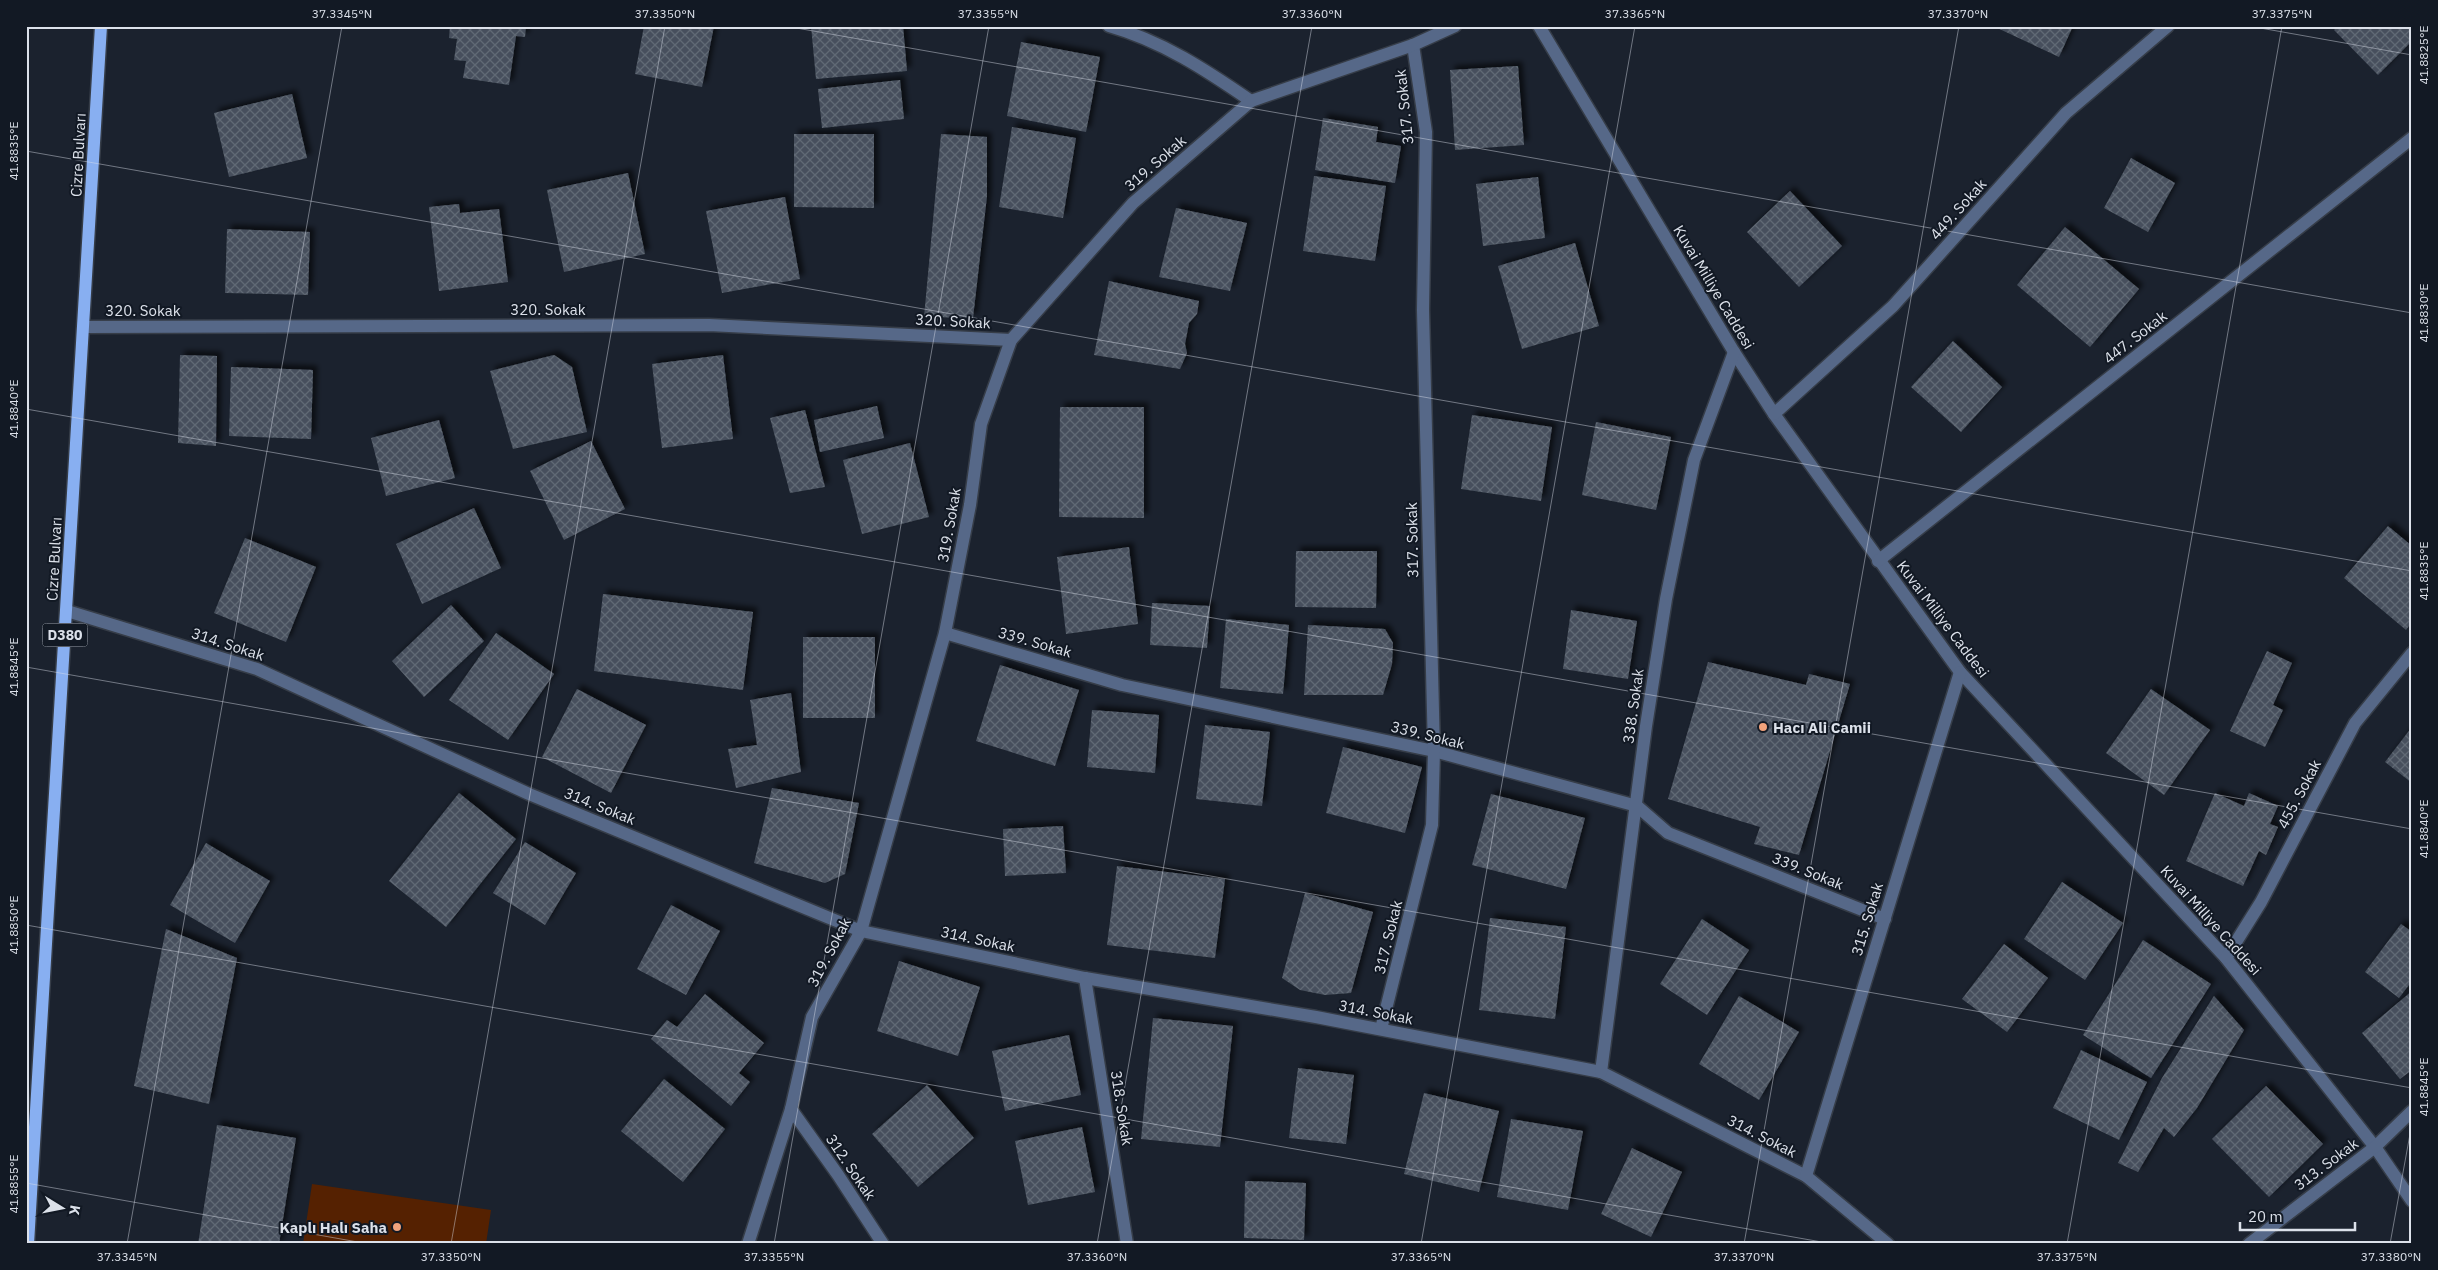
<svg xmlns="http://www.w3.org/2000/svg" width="2438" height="1270" font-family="'IBM Plex Sans',sans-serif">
	<defs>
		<pattern id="building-cross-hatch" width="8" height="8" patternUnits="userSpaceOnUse" patternTransform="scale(1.25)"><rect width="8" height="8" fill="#47505d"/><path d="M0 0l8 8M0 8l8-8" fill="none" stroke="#616974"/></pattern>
		<filter id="shadow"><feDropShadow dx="4.5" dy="-4.5" stdDeviation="2.5" flood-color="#0009"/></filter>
	</defs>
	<rect width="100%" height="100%" fill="#1b222e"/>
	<path fill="#552101" d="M312,1184L491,1210L486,1244H303Z"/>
	<g fill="url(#building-cross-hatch)" filter="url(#shadow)">
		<path d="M450,26H526L525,37L516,36L509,85L463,78L466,61L454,60L457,39L449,38Z"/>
		<path d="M644,26H714L702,87L635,74Z"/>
		<path d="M811,26H903L907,71L816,79Z"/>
		<path d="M1993,26H2073L2059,57Z"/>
		<path d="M2338,26H2412V41L2378,75L2334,30Z"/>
		<path d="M1021,42L1100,57L1086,132L1007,116Z"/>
		<path d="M1518,66L1524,145L1455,150L1450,70Z"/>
		<path d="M900,80L904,119L822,128L818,89Z"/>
		<path d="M292,94L307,158L229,177L214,113Z"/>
		<path d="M1323,118L1378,127L1376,142L1401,146L1395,183L1315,170Z"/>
		<path d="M1012,127L1076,138L1063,218L999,207Z"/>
		<path d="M794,134H874V208L794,207Z"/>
		<path d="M941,134L987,137V196L973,318L924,317Z"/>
		<path d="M2131,158L2175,183L2148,232L2104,208Z"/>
		<path d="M628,173L645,254L564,272L547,190Z"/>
		<path d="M1314,176L1386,186L1375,261L1303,251Z"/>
		<path d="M1538,177L1545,238L1483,246L1476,184Z"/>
		<path d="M1790,191L1842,246L1799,287L1747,232Z"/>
		<path d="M785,197L800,279L722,293L706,211Z"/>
		<path d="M459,204L460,213L499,209L508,282L439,291L429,207Z"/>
		<path d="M1176,208L1247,223L1230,291L1159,277Z"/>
		<path d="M2065,227L2139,289L2090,347L2017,285Z"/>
		<path d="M227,229L310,232L308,295L225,293Z"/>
		<path d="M1575,243L1599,326L1522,349L1498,266Z"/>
		<path d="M1109,281L1199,301L1197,314L1189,323L1185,344L1187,353L1180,369L1094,355Z"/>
		<path d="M1953,341L2002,387L1961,432L1911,387Z"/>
		<path d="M180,355L217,356L216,446L178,443Z"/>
		<path d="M554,355L572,367L587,432L513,449L490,371Z"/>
		<path d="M723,355L733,439L662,448L652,364Z"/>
		<path d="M231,367L313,370L311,439L229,436Z"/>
		<path d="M877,406L884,438L820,452L814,420Z"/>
		<path d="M1060,407H1144V518L1059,517Z"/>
		<path d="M805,410L825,487L790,493L770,418Z"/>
		<path d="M1472,415L1552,427L1541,501L1461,489Z"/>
		<path d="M439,420L455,478L386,496L371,438Z"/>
		<path d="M1596,422L1671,437L1656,510L1582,495Z"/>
		<path d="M591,441L625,509L564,540L530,471Z"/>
		<path d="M910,443L929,517L862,534L843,460Z"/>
		<path d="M474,508L501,568L422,604L396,544Z"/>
		<path d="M2388,526L2412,546V622L2406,630L2344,578Z"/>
		<path d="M245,538L316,567L286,642L214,613Z"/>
		<path d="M1129,547L1138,624L1066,634L1057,557Z"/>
		<path d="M1296,551H1377L1376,608L1295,607Z"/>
		<path d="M603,594L753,612L743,690L594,671Z"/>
		<path d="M1152,603L1210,606L1207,648L1150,645Z"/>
		<path d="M451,605L484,641L424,697L392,661Z"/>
		<path d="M1571,610L1637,621L1628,679L1563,669Z"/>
		<path d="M1226,619L1289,625L1283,694L1220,688Z"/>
		<path d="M1308,625L1385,629L1393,643L1392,664L1383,695H1304Z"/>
		<path d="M496,633L554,674L508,740L449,700Z"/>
		<rect x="803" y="637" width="72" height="81"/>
		<path d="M2267,651L2292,663L2273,705L2283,710L2265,747L2230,731Z"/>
		<path d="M1708,662L1806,685L1809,674L1850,684L1799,855L1754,844L1760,827L1668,799Z"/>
		<path d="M1000,665L1079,690L1055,766L976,741Z"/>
		<path d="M577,689L646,725L611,793L542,757Z"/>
		<path d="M2151,689L2210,730L2164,795L2106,753Z"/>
		<path d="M791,693L801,772L736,788L728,749L757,745L750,700Z"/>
		<path d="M1092,710L1159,715L1155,773L1087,767Z"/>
		<path d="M1205,725L1270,732L1262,806L1196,799Z"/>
		<path d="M2412,727V783L2385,762Z"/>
		<path d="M1343,747L1422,767L1405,833L1326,813Z"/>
		<path d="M772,788L859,803L845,874L825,883L754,863Z"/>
		<path d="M459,793L516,839L446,927L389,881Z"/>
		<path d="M2215,793L2244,806L2249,793L2278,806L2270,824L2278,827L2266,855L2259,851L2243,886L2186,861Z"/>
		<path d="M1491,794L1585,818L1566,889L1472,865Z"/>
		<path d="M1063,826L1066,873L1005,876L1003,829Z"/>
		<path d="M525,842L576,873L545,925L493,893Z"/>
		<path d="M206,843L270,881L235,943L170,905Z"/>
		<path d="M1117,866L1225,879L1215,958L1107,945Z"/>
		<path d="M2062,882L2123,923L2085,980L2024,939Z"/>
		<path d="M1305,893L1373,912L1351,993L1325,995L1300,990L1282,978Z"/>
		<path d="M671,905L720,931L686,995L637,969Z"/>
		<path d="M1490,918L1566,927L1555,1019L1479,1010Z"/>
		<path d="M1702,919L1749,950L1707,1015L1660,984Z"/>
		<path d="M2401,924L2412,932V981L2399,998L2365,972Z"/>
		<path d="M166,929L237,958L209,1104L134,1086Z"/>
		<path d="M2143,940L2211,984L2151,1078L2083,1035Z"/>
		<path d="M2004,944L2048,978L2007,1032L1962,999Z"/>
		<path d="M899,961L980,987L958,1056L877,1031Z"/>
		<path d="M2412,991V1070L2400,1079L2362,1033Z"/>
		<path d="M705,994L764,1043L739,1073L750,1082L731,1106L651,1039L667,1020L677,1027Z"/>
		<path d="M1739,996L1799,1032L1759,1100L1699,1064Z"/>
		<path d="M2214,996L2244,1030L2197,1108L2174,1137L2164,1128L2138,1172L2118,1163L2162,1078Z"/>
		<path d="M1153,1018L1233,1026L1220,1147L1141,1139Z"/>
		<path d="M1069,1035L1081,1095L1005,1111L992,1051Z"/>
		<path d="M2081,1050L2147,1082L2119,1140L2053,1108Z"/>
		<path d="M1298,1068L1354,1075L1346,1144L1289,1138Z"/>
		<path d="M664,1079L725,1129L683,1182L621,1131Z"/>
		<path d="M927,1085L974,1138L918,1187L872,1134Z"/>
		<path d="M2266,1086L2323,1144L2269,1197L2212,1139Z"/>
		<path d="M1424,1093L1499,1111L1479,1192L1404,1174Z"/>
		<path d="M1511,1119L1583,1131L1568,1210L1497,1197Z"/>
		<path d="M217,1125L296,1138L279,1244H198Z"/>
		<path d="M1082,1127L1095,1192L1028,1205L1015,1141Z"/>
		<path d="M1632,1148L1682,1172L1651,1237L1601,1214Z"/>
		<path d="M1245,1181L1306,1183L1304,1240L1244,1238Z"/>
	</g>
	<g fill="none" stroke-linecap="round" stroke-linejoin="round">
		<defs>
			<g id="minor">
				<path d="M1109,26C1162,41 1206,70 1251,101"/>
				<path d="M1539,26L1734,352L1774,414L1960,672L2226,958L2375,1147L2412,1201"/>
				<path d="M84,327L709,325L1011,340"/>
				<path d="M1774,414L1893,306L2066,113L2168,26"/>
				<path d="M1878,561L2412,138"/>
				<path d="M67,611L257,669L529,794L861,931L1085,978L1316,1017L1601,1072L1806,1176L1888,1244"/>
				<path d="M945,633L1122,685L1434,751L1637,806L1668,833L1885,919"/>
				<path d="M2226,958L2261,902L2355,723L2412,653"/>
				<path d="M1085,978L1127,1244"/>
				<path d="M1381,1029L1432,825L1434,751L1423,310L1426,132L1413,45"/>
				<path d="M1601,1072L1646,726L1666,599L1694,460L1734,352"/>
				<path d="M791,1109L838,1175L883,1244"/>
				<path d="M1806,1176L1960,672"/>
				<path d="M748,1244L791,1109L812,1017L861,931L945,633L970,505L981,424L1011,340L1133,203L1251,101L1413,45L1455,26"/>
				<path d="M2249,1244L2375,1147L2412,1111"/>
			</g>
			<path id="major" d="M28,1244L101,26"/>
		</defs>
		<use href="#minor" stroke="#363d48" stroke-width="15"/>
		<use href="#major" stroke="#363d48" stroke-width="15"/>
		<use href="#minor" stroke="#566888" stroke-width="12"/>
		<use href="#major" stroke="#88aff1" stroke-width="12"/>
	</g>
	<path fill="none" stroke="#dce1ea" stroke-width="1" stroke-opacity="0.45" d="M785,26L2412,313M2249,26L2412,55M26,151L2412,571M26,409L2412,829M26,667L2412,1088M26,925L1833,1244M26,1183L369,1244M127,1244L342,26M451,1244L665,26M774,1244L989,26M1097,1244L1312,26M1421,1244L1635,26M1744,1244L1959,26M2067,1244L2282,26M2390,1244L2412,1123"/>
	<g fill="#f1a27b" stroke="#121924" stroke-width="2">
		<circle cx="1763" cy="727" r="5"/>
		<circle cx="397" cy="1227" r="5"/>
	</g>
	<g text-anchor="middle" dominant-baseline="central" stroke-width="4" stroke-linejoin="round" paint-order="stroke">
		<rect fill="#121924" stroke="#9fa5af" stroke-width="1" x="42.5" y="623.5" width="45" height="23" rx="4"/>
		<g font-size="14" font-weight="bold" fill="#dce1ea">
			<text x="65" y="635">D380</text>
		</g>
		<g font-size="15" fill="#dce1ea" stroke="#121924">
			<text transform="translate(1404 107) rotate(-96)">317. Sokak</text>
			<text transform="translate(78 155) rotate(-87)">Cizre Bulvarı</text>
			<text transform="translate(1155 163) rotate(-41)">319. Sokak</text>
			<text transform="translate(1958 209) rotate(-48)">449. Sokak</text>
			<text transform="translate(1714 287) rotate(59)">Kuvai Milliye Caddesi</text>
			<text x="548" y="309">320. Sokak</text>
			<text x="143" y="310">320. Sokak</text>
			<text transform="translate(953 321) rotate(3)">320. Sokak</text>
			<text transform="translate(2135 337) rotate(-38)">447. Sokak</text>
			<text transform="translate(949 525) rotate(-80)">319. Sokak</text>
			<text transform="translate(1412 540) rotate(-91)">317. Sokak</text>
			<text transform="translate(54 559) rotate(-87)">Cizre Bulvarı</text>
			<text transform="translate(1943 619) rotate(53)">Kuvai Milliye Caddesi</text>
			<text transform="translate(1035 642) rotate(16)">339. Sokak</text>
			<text transform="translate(228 644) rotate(18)">314. Sokak</text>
			<text transform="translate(1633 706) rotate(-82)">338. Sokak</text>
			<text transform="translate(1428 735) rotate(14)">339. Sokak</text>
			<text transform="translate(2299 794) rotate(-62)">455. Sokak</text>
			<text transform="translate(600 806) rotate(22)">314. Sokak</text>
			<text transform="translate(1808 871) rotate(22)">339. Sokak</text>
			<text transform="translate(1867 919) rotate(-73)">315. Sokak</text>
			<text transform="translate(2211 920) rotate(48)">Kuvai Milliye Caddesi</text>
			<text transform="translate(1388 937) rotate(-76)">317. Sokak</text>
			<text transform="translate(978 939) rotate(12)">314. Sokak</text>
			<text transform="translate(829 952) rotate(-62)">319. Sokak</text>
			<text transform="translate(1376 1012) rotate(11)">314. Sokak</text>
			<text transform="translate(1122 1108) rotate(81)">318. Sokak</text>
			<text transform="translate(1762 1136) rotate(27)">314. Sokak</text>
			<text transform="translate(2326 1164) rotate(-37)">313. Sokak</text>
			<text transform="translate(851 1167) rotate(56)">312. Sokak</text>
		</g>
		<g font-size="15" font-weight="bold" fill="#dce1ea" stroke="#121924" text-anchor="start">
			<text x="1773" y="727">Hacı Ali Camii</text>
			<text x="387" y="1227" text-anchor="end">Kaplı Halı Saha</text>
		</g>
	</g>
	<rect width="2438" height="1270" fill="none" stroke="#121924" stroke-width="55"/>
	<g transform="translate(62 1208) rotate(100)" stroke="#121924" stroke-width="4" paint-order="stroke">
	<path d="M0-4L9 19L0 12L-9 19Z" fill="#dce1ea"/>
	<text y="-8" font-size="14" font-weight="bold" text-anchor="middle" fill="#dce1ea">K</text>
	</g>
	<path d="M2240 1222v8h115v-8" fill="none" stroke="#dce1ea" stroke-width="2.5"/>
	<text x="2248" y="1222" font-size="15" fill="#dce1ea" stroke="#121924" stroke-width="4" paint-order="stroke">20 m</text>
	<rect x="28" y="28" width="2382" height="1214" fill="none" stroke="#dce1ea" stroke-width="2"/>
	<g font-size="12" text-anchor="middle" fill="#dce1ea">
		<text x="342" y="18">37.3345°N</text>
		<text x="665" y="18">37.3350°N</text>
		<text x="988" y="18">37.3355°N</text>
		<text x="1312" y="18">37.3360°N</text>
		<text x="1635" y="18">37.3365°N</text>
		<text x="1958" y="18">37.3370°N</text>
		<text x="2282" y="18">37.3375°N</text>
		<text transform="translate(2424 55) rotate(-90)" y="4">41.8825°E</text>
		<text transform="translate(14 151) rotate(-90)" y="4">41.8835°E</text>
		<text transform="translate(2424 313) rotate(-90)" y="4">41.8830°E</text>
		<text transform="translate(14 409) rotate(-90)" y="4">41.8840°E</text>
		<text transform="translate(2424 571) rotate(-90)" y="4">41.8835°E</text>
		<text transform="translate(14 667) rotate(-90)" y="4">41.8845°E</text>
		<text transform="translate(2424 829) rotate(-90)" y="4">41.8840°E</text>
		<text transform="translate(14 925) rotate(-90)" y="4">41.8850°E</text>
		<text transform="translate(2424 1087) rotate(-90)" y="4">41.8845°E</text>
		<text transform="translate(14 1184) rotate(-90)" y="4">41.8855°E</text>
		<text x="127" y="1261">37.3345°N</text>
		<text x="451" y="1261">37.3350°N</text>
		<text x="774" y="1261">37.3355°N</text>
		<text x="1097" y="1261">37.3360°N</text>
		<text x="1421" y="1261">37.3365°N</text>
		<text x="1744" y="1261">37.3370°N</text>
		<text x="2067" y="1261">37.3375°N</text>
		<text x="2391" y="1261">37.3380°N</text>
	</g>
</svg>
